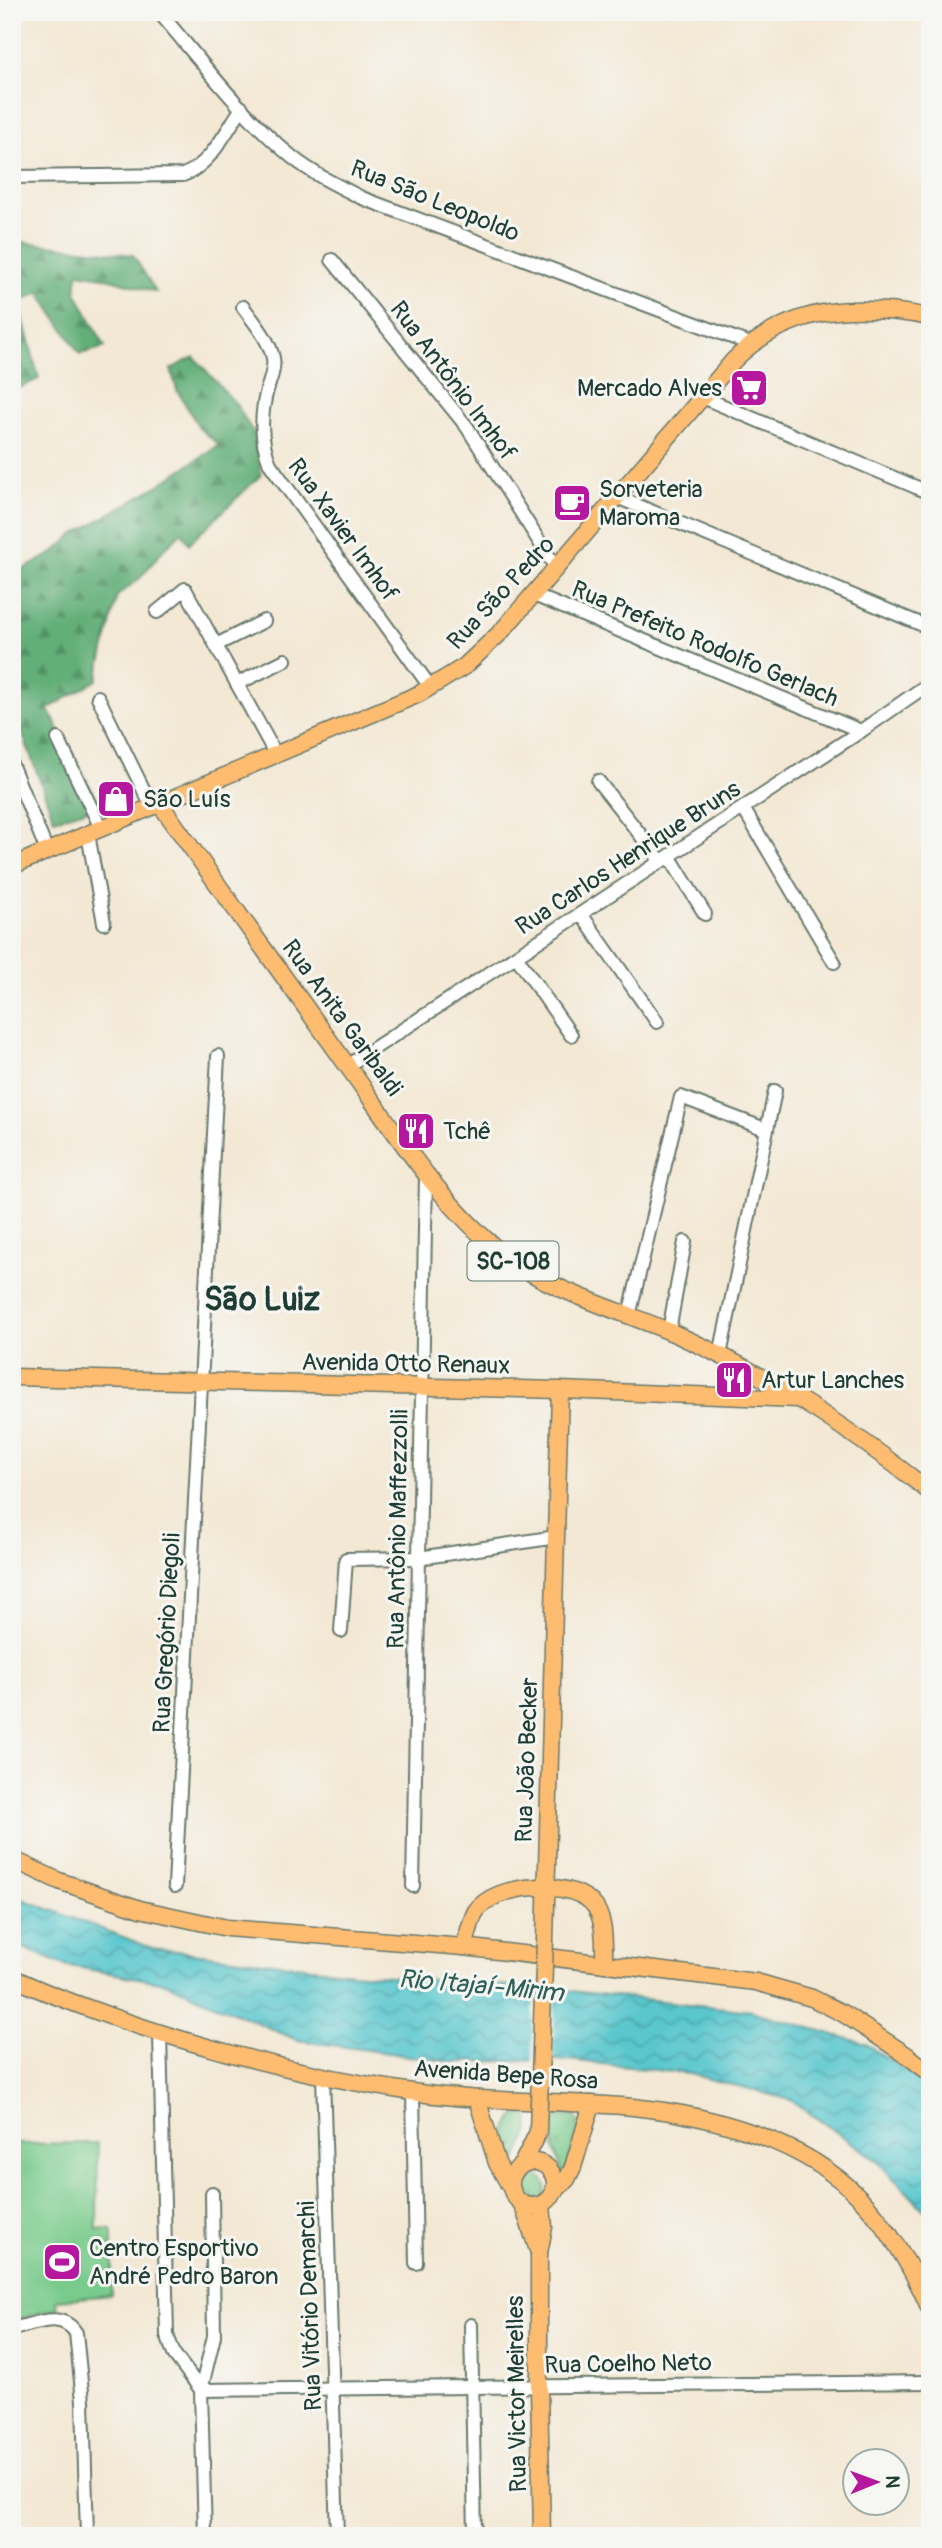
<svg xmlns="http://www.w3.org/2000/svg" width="942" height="2548" font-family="Pangolin,sans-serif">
	<defs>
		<pattern id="grass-tufts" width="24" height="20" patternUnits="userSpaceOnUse" patternTransform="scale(1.75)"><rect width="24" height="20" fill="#79cb8c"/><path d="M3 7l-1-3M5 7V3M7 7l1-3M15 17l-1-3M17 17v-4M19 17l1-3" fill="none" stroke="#63a673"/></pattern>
		<pattern id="forest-firs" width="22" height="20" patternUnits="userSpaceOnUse" patternTransform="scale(1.75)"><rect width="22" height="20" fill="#62af78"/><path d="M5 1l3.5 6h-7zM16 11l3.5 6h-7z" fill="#509063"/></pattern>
		<pattern id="water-waves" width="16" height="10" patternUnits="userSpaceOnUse" patternTransform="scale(1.75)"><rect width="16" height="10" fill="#5ac7ce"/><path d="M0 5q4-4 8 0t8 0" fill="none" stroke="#4aa3a8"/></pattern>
	</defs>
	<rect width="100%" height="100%" fill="#f6f6f2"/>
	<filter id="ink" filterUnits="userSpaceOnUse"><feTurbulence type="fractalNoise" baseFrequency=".0143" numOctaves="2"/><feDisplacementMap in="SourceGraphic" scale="14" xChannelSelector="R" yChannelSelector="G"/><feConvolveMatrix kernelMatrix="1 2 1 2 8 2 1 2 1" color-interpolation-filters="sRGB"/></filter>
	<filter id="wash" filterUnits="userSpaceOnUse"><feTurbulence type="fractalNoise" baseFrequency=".00686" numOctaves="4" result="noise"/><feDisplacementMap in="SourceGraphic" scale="28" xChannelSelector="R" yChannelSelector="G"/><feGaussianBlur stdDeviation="1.57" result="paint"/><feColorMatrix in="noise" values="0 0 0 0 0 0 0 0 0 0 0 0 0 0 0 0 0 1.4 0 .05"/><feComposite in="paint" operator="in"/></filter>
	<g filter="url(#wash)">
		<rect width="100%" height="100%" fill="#f3e8d4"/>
		<g fill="url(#grass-tufts)" stroke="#4c8460" stroke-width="2">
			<path d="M516,2115H528L529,2134L511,2171C504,2150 499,2134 516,2115Z"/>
			<path d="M564,2116H575L580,2125L564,2176L554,2147V2118Z"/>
			<circle cx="533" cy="2188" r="13"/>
		</g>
		<g fill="url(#forest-firs)" stroke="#407656" stroke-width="2">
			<path d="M22,242L133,255L156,292L103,277L78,273L76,292L105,347L80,354L39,292L19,303L39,379L12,391V259L17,258Z"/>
			<path d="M194,357L236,404L255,436L261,475L189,544L182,532L164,549L140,578L117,596L97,680L48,709L100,806L54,819L12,705V575L52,554L72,536L157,486L219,445L200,429L177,390L171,369Z"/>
		</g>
		<path fill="#79cb8c" stroke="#4c8460" stroke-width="2" d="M98,2143L97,2229L112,2230V2295L57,2300L58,2308L12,2321V2144Z"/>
		<path fill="url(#water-waves)" stroke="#3c8281" stroke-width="2" d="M12,1895L152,1948L352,1973L571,1991L751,2011L866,2044L930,2087V2216L876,2160L791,2100L690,2074L568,2060L452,2062L297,2040L166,1983L64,1965L12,1943Z"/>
		<path fill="#f3e8d4" d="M534,1985L555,1987L553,2064H532Z"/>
	</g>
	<g filter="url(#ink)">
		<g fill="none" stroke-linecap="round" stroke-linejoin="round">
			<defs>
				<g id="minor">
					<path d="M159,12C201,61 242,116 292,157C313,174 338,186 362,198L750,344"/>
					<path d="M12,177L183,175C211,165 226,131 242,108"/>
					<path d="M332,260L467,427L556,568"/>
					<path d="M243,307C254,322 269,339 273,358C275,369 270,380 267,390C260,416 260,439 270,464L431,688"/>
					<path d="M702,397L930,493"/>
					<path d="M617,497L930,628"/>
					<path d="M534,595L861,731"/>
					<path d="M157,612L185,589L276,755"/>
					<path d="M216,645L264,621"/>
					<path d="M237,684L285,660"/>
					<path d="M98,697L152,807"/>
					<path d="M58,739L101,828"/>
					<path d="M12,766L47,851"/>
					<path d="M598,781L661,861"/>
					<path d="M743,808L834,962"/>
					<path d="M88,834L104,923"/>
					<path d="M669,856L705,914"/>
					<path d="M581,914L657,1022"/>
					<path d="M516,956L571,1035"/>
					<path d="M347,1066L861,731L930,683"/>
					<path d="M629,1316L681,1097L765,1129"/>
					<path d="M669,1331L685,1242"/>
					<path d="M720,1355L775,1091"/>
					<path d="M341,1631L346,1559L419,1558L556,1537"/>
					<path d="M175,1886L218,1056"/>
					<path d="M413,1886L426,1174"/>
					<path d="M160,2033L167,2335L174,2354L201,2390"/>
					<path d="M323,2075L337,2536"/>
					<path d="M413,2092L416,2263"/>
					<path d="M471,2325L475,2536"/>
					<path d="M12,2329C35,2324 62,2310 76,2333L83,2401L87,2536"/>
					<path d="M201,2390L930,2382"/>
					<path d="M205,2536L201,2390L214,2336L212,2193"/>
				</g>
				<g id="major">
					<path d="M160,804C223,892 286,980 349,1068C396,1133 441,1205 504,1255C554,1294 625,1311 682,1337C771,1377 854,1431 930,1492"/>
					<path d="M12,866L419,694L465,666L501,632L734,360C790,305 856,303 930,317"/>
					<path d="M12,1377L560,1390L797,1399"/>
					<path d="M12,1859L59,1881L140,1909L227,1928L464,1947L756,1982L812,1998L844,2014L908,2056L930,2073"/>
					<path d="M545,1940L560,1390"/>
					<path d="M464,1947C468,1936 470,1921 476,1911C496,1883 567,1879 591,1902C606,1916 604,1945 604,1964"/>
					<path d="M12,1977C45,1994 81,2005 115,2018C211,2051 312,2077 412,2092C486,2103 560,2100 633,2107C711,2115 804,2140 860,2198C890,2229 913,2270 930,2309"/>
					<path d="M477,2099L497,2163L512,2190"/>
					<circle cx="533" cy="2184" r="22"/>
					<path d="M521,2166L538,2132"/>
					<path d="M555,2191L567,2179L573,2167L592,2104"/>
					<path d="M522,2203L539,2253"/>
					<path d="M542,2536L539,2386V2253L544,2227L542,2205"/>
				</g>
			</defs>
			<use href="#minor" stroke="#69796c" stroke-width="16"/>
			<use href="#major" stroke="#69796c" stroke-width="19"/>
			<use href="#minor" stroke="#fff" stroke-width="12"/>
			<use href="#major" stroke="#febc70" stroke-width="16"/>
			<defs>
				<path id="major-bridge" d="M538,2130L545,1940"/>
			</defs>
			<use href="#major-bridge" stroke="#69796c" stroke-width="19" stroke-linecap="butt"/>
			<use href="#major-bridge" stroke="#febc70" stroke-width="16"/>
		</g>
	</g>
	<defs>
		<symbol id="supermarket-square" viewBox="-11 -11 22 22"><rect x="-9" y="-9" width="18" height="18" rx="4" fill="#b5179e" stroke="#f6f6f2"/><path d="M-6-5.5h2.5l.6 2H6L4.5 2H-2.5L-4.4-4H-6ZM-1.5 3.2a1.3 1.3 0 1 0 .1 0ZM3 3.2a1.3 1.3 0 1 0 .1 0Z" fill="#fff"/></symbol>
		<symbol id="cafe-square" viewBox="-11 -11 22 22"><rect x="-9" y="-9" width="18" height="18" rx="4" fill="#b5179e" stroke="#f6f6f2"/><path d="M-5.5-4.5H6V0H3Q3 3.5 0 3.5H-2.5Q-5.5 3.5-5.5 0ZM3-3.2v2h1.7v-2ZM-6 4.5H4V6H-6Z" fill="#fff"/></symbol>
		<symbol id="shop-square" viewBox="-11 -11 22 22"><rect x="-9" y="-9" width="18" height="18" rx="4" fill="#b5179e" stroke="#f6f6f2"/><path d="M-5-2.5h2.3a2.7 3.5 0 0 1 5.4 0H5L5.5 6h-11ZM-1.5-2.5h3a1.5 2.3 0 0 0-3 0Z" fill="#fff"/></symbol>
		<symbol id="restaurant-square" viewBox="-11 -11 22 22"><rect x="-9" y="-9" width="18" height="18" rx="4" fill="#b5179e" stroke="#f6f6f2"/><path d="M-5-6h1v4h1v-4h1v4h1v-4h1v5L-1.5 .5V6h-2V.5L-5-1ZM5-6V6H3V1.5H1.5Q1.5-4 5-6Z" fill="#fff"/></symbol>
		<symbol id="stadium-square" viewBox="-11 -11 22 22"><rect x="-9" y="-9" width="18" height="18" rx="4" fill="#b5179e" stroke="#f6f6f2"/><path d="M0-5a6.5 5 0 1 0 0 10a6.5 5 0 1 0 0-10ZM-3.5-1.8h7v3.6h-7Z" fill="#fff"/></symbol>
	</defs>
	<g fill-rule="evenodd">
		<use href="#supermarket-square" x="727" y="366" width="44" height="44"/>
		<use href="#cafe-square" x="550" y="481" width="44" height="44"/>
		<use href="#shop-square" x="94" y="777" width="44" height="44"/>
		<use href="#restaurant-square" x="394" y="1109" width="44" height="44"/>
		<use href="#restaurant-square" x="712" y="1358" width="44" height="44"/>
		<use href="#stadium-square" x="40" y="2240" width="44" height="44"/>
	</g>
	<g text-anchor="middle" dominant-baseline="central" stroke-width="6" stroke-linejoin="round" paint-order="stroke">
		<rect fill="#f6f6f2" stroke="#60746d" stroke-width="2" x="467.5" y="1241.5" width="91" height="39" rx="5"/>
		<g font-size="23" font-weight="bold" fill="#1f3d34">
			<text x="513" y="1261">SC-108</text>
		</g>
		<g font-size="24" fill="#1f3d34" stroke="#f6f6f2">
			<text transform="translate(435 201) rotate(22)">Rua São Leopoldo</text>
			<text transform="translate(453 381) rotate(53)">Rua Antônio Imhof</text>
			<text transform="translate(343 530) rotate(54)">Rua Xavier Imhof</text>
			<text transform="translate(501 593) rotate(-47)">Rua São Pedro</text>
			<text transform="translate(705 644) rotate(23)">Rua Prefeito Rodolfo Gerlach</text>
			<text transform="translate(628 858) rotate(-33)">Rua Carlos Henrique Bruns</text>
			<text transform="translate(342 1018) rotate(54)">Rua Anita Garibaldi</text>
			<text transform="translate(406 1364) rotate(1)">Avenida Otto Renaux</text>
			<text transform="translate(398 1529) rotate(-89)">Rua Antônio Maffezzolli</text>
			<text transform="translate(167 1633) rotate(-87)">Rua Gregório Diegoli</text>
			<text transform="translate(527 1760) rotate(-88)">Rua João Becker</text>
			<text transform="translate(506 2075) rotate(4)">Avenida Bepe Rosa</text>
			<text transform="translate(310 2306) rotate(-92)">Rua Vitório Demarchi</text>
			<text transform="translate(628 2364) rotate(-1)">Rua Coelho Neto</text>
			<text transform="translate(517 2394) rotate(-91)">Rua Victor Meirelles</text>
		</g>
		<g font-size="24" fill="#1f3d34" stroke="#f6f6f2" text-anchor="start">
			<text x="722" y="388" text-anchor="end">Mercado Alves</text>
			<text x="599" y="489">Sorveteria<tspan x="599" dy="28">Maroma</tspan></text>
			<text x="143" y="799">São Luís</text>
			<text x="443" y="1131">Tchê</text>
			<text x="761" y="1380">Artur Lanches</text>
			<text x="89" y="2248">Centro Esportivo<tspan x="89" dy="28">André Pedro Baron</tspan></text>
		</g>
		<g font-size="26" font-style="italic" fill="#2e605a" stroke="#f6f6f2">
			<text transform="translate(481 1986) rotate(5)">Rio Itajaí-Mirim</text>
		</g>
		<g font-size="32" font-weight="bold" fill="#1f3d34" stroke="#f6f6f2">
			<text x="262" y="1300">São Luiz</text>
		</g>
	</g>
	<rect width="942" height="2548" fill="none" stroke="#f6f6f2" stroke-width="42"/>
	<g transform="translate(876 2482) rotate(89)"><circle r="33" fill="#f6f6f2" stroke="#a0aca6" stroke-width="2"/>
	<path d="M0-5L12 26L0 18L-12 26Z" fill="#b5179e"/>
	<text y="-10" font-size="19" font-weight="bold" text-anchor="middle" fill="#1f3d34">N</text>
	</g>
</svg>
